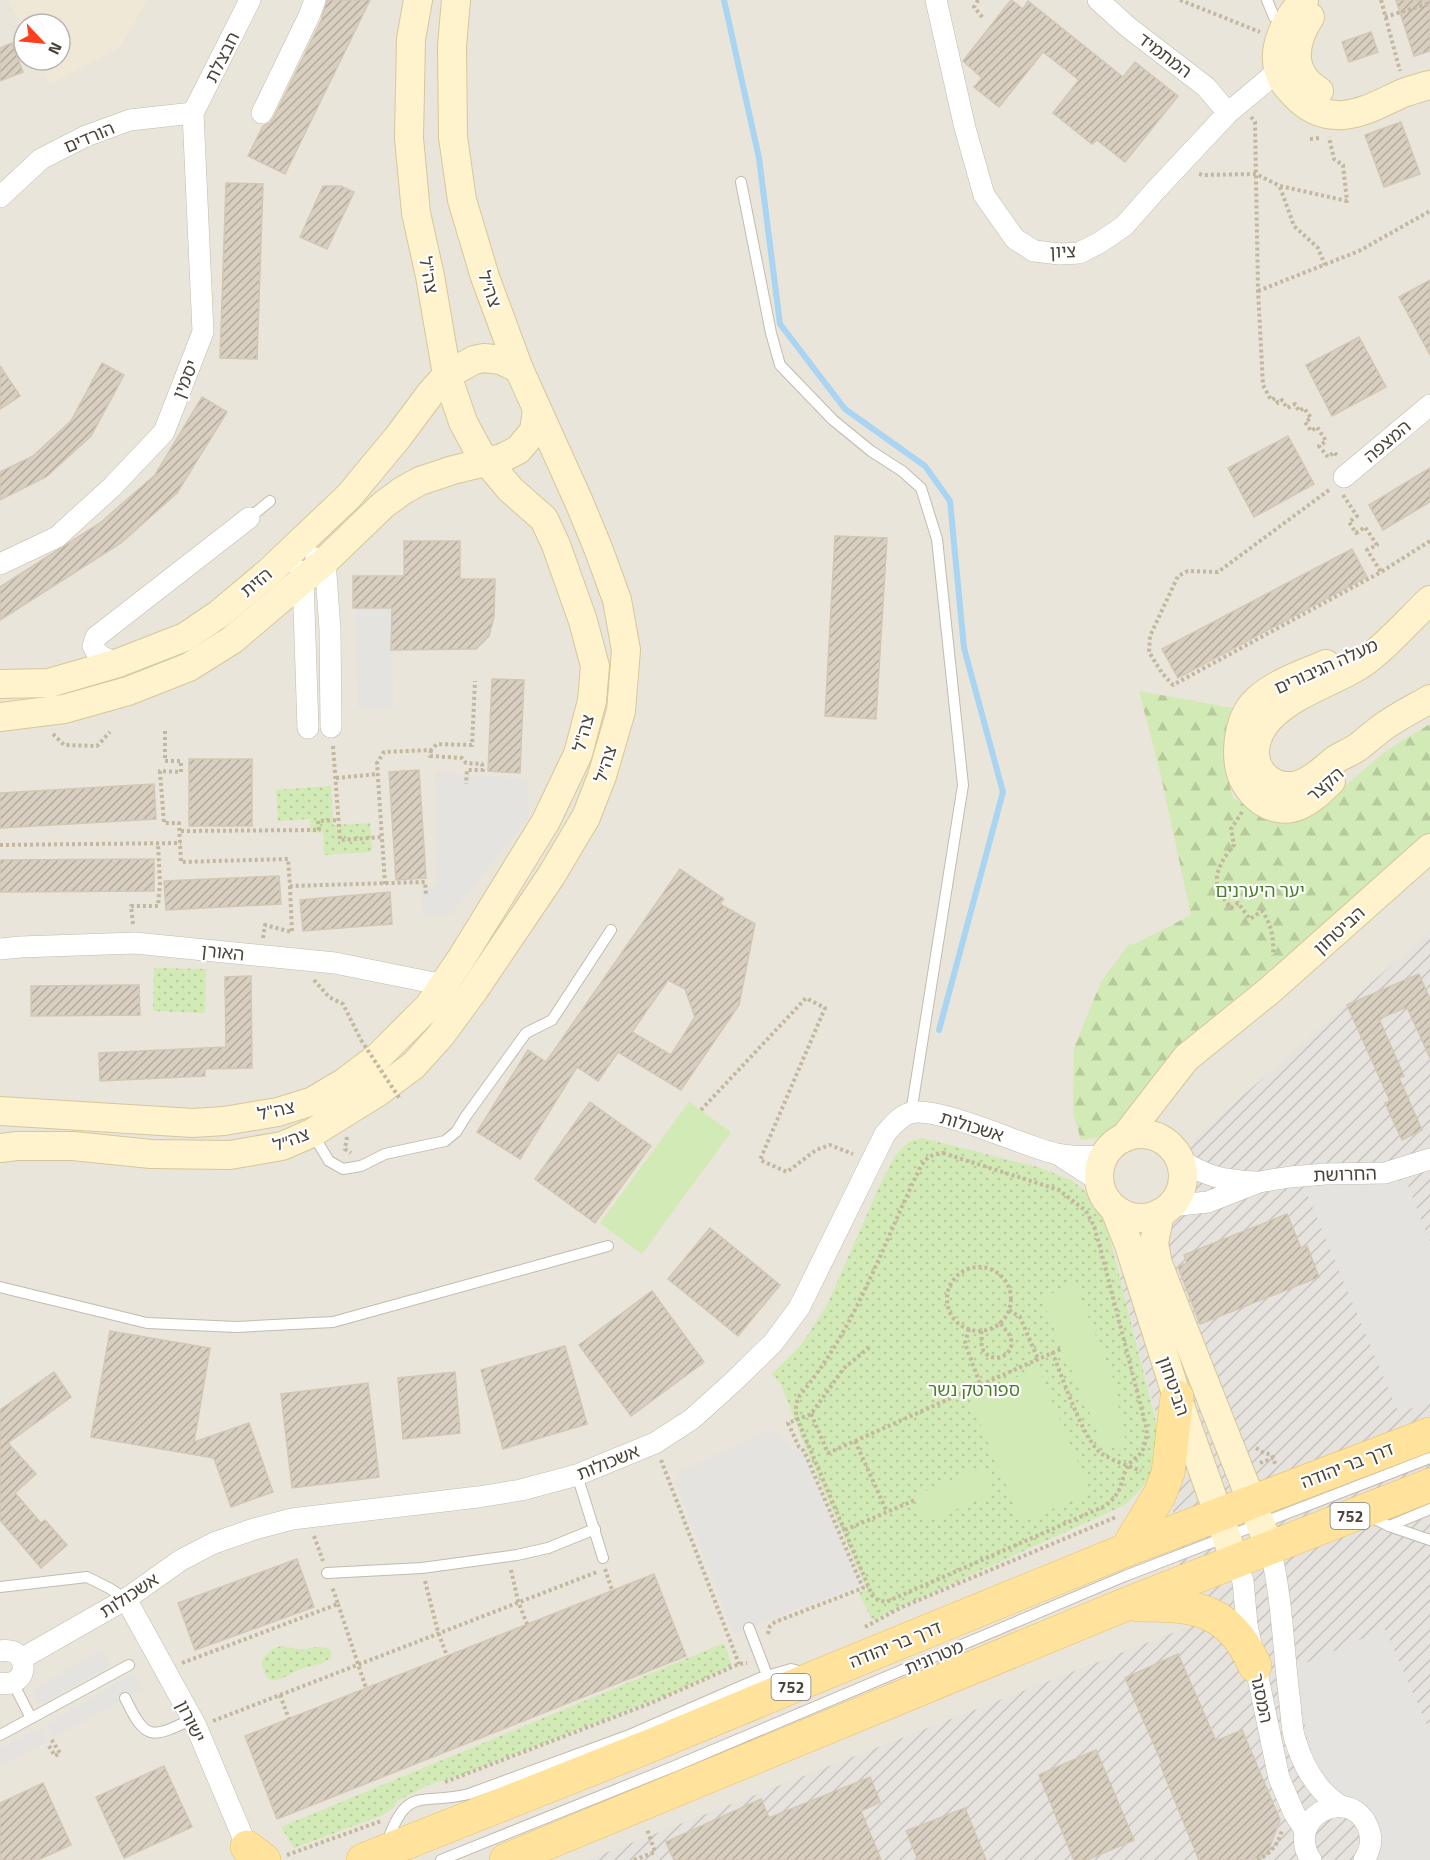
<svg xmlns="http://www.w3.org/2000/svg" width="1430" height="1860" font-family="'Titillium Web','Noto Sans Hebrew',sans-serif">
	<defs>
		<pattern id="industrial-furrows" width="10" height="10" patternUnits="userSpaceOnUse" patternTransform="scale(1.5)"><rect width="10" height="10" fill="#e6e2dd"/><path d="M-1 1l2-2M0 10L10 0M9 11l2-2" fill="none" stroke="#c7c3be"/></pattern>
		<pattern id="grass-dots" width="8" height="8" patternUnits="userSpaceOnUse" patternTransform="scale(1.5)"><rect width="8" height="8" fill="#d2eab5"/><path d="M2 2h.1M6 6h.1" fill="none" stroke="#b6ca9c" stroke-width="1.8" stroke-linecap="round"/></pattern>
		<pattern id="forest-firs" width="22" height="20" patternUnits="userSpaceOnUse" patternTransform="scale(1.5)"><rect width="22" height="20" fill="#d2eab5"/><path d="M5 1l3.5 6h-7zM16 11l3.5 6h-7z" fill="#b6ca9c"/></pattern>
		<pattern id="building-hatch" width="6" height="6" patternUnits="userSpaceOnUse" patternTransform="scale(1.5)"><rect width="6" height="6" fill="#d8cfc1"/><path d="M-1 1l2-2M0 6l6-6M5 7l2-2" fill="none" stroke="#b1aa9e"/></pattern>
	</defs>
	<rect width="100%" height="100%" fill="#f6f3ec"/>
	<path fill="#eae5da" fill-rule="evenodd" d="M0,0H1430V1860H0ZM24,24H60V60H24Z"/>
	<path fill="url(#industrial-furrows)" d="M1430,931V1860H587L1188,1627L1165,1449L1120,1278L1196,1137Z"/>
	<path fill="#efe8d6" d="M9,0H147L120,47L50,85L37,60H60V24H24V32Z"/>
	<g fill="url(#grass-dots)">
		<path d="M331,786L333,825L370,823L372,852L324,855L323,832L311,833L310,819L278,821L276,790Z"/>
		<path d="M154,968L206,969L205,1013L153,1011Z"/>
		<path d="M922,1138L1041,1168L1073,1181L1089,1195L1105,1219L1159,1434C1153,1473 1154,1478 1125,1505L872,1620L859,1593L867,1589L807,1452L781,1384L772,1374L802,1344L828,1303L880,1185L895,1156L908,1142Z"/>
		<path d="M724,1643L732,1665L680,1690L463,1774L430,1784L397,1801L394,1807L383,1815L294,1848L281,1827Z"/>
		<path d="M282,1646C288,1647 295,1649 302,1649C313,1649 320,1644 331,1650V1657C323,1666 312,1665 301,1669C285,1675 265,1695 262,1661C267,1652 272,1648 282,1646Z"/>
	</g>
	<path fill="url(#forest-firs)" d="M1139,691L1233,708L1226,737L1224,763L1233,798L1251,809L1278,821L1307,818L1387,750L1430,724V836L1119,1126L1106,1136L1081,1140L1073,1113L1074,1048L1101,982L1128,945L1137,943L1191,915L1161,776Z"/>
	<g fill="#d2eab5">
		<path d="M689,1102L731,1132L642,1254L600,1223Z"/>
		<path d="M1075,1284L1119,1393L1116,1395L1125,1437L1123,1442L1114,1448L1106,1446L1101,1441L1041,1298Z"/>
		<path d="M1038,1368L1091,1493L1021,1522L969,1397Z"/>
		<path d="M983,1466L995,1492L925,1523L914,1496Z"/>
	</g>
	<g fill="#e5e3e0">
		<path d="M356,580H392L393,707L357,708Z"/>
		<path d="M435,772L527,779L529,816L452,914L423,916L421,887L437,886Z"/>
		<path d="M1406,1180L1430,1242V1400L1399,1414L1304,1187Z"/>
		<path d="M768,1430L776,1432L789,1447L803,1452L860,1585L734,1634L675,1482L681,1471Z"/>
		<path d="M1385,1629L1430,1732V1860H1377L1379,1837L1339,1797L1316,1764L1308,1742L1294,1668Z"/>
		<path d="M101,1651L110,1666L40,1704L32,1690Z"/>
		<path d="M134,1673L143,1689L53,1738L46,1725Z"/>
		<path d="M41,1728L48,1741L0,1765V1748Z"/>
	</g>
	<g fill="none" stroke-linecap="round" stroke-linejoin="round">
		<path stroke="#a9d4f2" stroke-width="6" d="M724,0L759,158L780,324L845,409L925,466L950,501L964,648L1003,792L939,1030"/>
	</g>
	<g fill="url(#building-hatch)" stroke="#d3c7b4" stroke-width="1.5" fill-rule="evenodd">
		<path d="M327,0H370L285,174L248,156L263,126L270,123L273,119L321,21Z"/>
		<path d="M1011,0L1023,9L1028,1L1123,77L1135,62L1178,96L1125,162L1097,140L1092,144L1053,113L1079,80L1043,52L999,107L974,87L982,78L963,61Z"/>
		<path d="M1396,0H1430V51L1414,56Z"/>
		<path d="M1371,32L1378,52L1349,62L1342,42Z"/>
		<path d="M12,43L23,72L0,81V48Z"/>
		<path d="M1401,122L1420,174L1384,187L1365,135Z"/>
		<path d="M226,183L263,184L257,359L220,358Z"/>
		<path d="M323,186H341L354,192L327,249L300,237Z"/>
		<path d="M1430,280V355L1399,297Z"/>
		<path d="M1359,337L1386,387L1332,416L1306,365Z"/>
		<path d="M102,363L124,375L91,436L46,477L0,500V472L33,456L71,421Z"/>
		<path d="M0,366L20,396L0,409Z"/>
		<path d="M202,397L227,412L177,493L121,543L0,620V587L100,523L155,475Z"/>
		<path d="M1288,436L1314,484L1254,517L1228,468Z"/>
		<path d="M1430,468V502L1383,530L1369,505Z"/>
		<path d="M835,536L887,538L876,719L825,716Z"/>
		<path d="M404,541H460V579H495L494,617L489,636L476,649L391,650L392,608H353V576H404Z"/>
		<path d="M1352,549L1367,577L1178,678L1162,649Z"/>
		<path d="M492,679L524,680L520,773L488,771Z"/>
		<rect x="189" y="759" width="63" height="67"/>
		<path d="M419,770L426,878L396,880L389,772Z"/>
		<path d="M154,784L156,819L0,828V793Z"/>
		<path d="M154,859V891L0,892V860Z"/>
		<path d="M680,869L724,899L720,904L755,924L739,1005L681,1090L618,1052L598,1081L577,1067L520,1159L477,1132L528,1050L546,1062ZM668,980L685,989L695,1017L671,1055L632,1032Z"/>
		<path d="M279,876L281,904L166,910L164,881Z"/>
		<path d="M390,892L392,924L303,931L300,900Z"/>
		<path d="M1419,974L1430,999V1058L1407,1007L1379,1019L1404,1076L1399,1078L1422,1130L1402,1140L1385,1103L1390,1101L1347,1005Z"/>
		<path d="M251,976L252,1068L205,1069V1076L100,1081L99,1053L226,1047L225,977Z"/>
		<path d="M139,985L140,1015L31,1016V986Z"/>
		<path d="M590,1102L651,1146L595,1223L535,1179Z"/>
		<path d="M1287,1214L1301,1248L1307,1246L1319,1277L1200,1324L1178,1267L1187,1263L1184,1255Z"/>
		<path d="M710,1228L780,1285L738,1336L668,1279Z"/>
		<path d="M652,1291L704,1362L631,1416L579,1345Z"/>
		<path d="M110,1331L210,1348L194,1442L249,1423L273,1492L231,1507L214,1458L91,1437Z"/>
		<path d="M565,1346L587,1424L503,1449L481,1370Z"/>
		<path d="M54,1372L71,1397L8,1443L36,1474L15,1493L41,1523L45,1520L67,1545L41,1568L0,1520V1410Z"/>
		<path d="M455,1372L460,1433L403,1439L398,1378Z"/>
		<path d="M368,1383L379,1477L292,1488L281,1394Z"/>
		<path d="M297,1559L314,1607L195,1650L178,1603Z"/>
		<path d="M654,1574L686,1656L277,1819L245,1736Z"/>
		<path d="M1178,1654L1216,1741L1242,1730L1280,1820L1267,1854L1252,1860H1199L1160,1764L1162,1763L1125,1678Z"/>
		<path d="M1096,1750L1134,1840L1087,1860H1074L1039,1775Z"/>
		<path d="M164,1766L192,1827L124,1858L96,1797Z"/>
		<path d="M870,1777L880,1802L861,1811L881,1860H674L666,1842L761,1799L769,1818Z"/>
		<path d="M43,1783L71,1845L38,1860H0V1803Z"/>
		<path d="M965,1808L986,1860H918L906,1831Z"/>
	</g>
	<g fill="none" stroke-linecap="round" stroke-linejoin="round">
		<defs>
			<g id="lane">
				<path d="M1267,0L1274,17L1285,25"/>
				<path d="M741,182L771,333L780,365L833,420L871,451L902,471L921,488L937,539L963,785L911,1113"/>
				<path d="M249,518L270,501"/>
				<path d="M312,1133L329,1161L343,1169L361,1166L385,1154L445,1141L456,1132L466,1116L526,1033L552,1020L611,930"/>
				<path d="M0,1287L147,1323L237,1327L333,1322L608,1246"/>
				<path d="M577,1475L603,1558"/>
				<path d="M1369,1516L1389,1526L1430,1540"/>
				<path d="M1389,1526L1430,1509"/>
				<path d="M327,1573L422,1568L517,1555L548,1548L595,1529"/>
				<path d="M0,1587L87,1577L109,1588L126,1599"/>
				<path d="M749,1628L767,1675"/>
				<path d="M13,1683L31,1718"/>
				<path d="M125,1698C146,1741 151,1739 192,1719"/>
				<path d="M0,1735L129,1665"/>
				<path d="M387,1842C408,1784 420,1806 469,1794L627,1736L760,1678L791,1669L803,1672"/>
				<path d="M441,1860L675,1766L1125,1576L1430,1458"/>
			</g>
			<g id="street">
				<path d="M936,0L965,128L984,195L1015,239L1034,251L1060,254L1079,253L1099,243L1124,226L1154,192L1228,113L1279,70L1291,66"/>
				<path d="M1098,0L1128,27L1206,87L1228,113"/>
				<path d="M262,113L309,16L315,0"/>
				<path d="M0,197L41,159L86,136L130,120L193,113"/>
				<path d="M1344,477L1430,405"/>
				<path d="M316,558L325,561L330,629L331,727"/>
				<path d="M0,564L57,537L112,487L164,432L203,332L193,113L250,0"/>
				<path d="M300,571L303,579L308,728"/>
				<path d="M118,663C107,659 98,657 93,646L96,637L249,518"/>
				<path d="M0,949L20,947L135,943L335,963L444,985"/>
				<path d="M1062,1157L1099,1181"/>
				<path d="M1179,1159C1207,1177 1222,1180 1255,1182"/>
				<path d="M1170,1206L1208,1202L1259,1182L1290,1177L1325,1174L1385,1173L1430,1159"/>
				<path d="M1270,1548C1282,1596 1283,1646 1289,1695C1291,1708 1291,1723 1294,1736C1302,1764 1317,1792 1342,1807"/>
				<path d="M1235,1561L1243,1581L1247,1625L1279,1778L1294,1813L1305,1830"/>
				<path d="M126,1599L196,1726L247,1847"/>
				<path d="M0,1651C31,1645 31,1689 0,1683"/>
				<path d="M21,1659L126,1599L181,1560L214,1543L254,1529L292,1519L478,1497L521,1490L577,1475L655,1443L692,1419L733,1382L773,1343L799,1308L885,1134C892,1126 900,1116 910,1113C938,1105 1025,1147 1057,1154C1073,1157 1088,1157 1104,1156"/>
				<path d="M1311,1860C1284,1818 1347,1784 1367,1825C1373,1837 1371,1849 1364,1860"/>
			</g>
			<g id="secondary">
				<path d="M1304,0C1285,20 1268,52 1282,79C1286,87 1294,94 1300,100C1312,111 1327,116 1343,115C1365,113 1383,102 1403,93C1412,90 1421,87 1430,85"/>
				<path d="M1310,17C1293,43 1289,73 1319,91"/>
				<path d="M1430,600C1408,621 1385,648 1360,665C1331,683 1294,693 1270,718C1261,728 1254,741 1255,755C1257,776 1276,790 1297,785C1312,782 1323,769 1335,760C1342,755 1351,752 1358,747C1367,740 1375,733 1383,727C1398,716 1415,708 1430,699"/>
				<path d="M1326,664C1303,674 1275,683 1257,700C1240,715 1236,744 1239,765C1243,792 1271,817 1298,806C1311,801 1322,790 1331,781"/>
				<path d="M0,684L49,683L118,663L185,637L219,614L269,572L349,496L398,437L430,394L447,375L474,360L484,358L501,360L519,369"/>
				<path d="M0,717L64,709L128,691L189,667L232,640L325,561L383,505L402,491L420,481L453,470L502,458L518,450L534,431L537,410"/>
				<path d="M0,1111L193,1123L224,1121L278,1112L313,1101L345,1082L378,1057L429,1006L461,959L546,821L578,754L592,701L595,666L583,621L556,545L544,519L510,489L479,452L463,422L447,375L430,276L416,213L409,138L411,39L418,0"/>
				<circle cx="1141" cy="1176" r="42"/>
				<path d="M1124,1138L1186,1058L1269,991L1430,848"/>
				<path d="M0,1148L17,1146H73L151,1154L230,1155L282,1146L312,1133L378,1092L414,1065L441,1035L474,990L551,876L586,817L602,776L621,711L626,650L617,600L598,548L579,502L519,369L485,277L462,200L453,137L452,46L456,0"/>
				<path d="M1115,1210L1129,1245L1177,1397L1235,1561"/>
				<path d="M1160,1213L1154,1243L1158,1264L1270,1548"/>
			</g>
			<g id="primary">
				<path d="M1126,1550L1160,1494L1168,1473L1177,1397"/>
				<path d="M1138,1605C1196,1605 1229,1608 1255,1666"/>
				<path d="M247,1847L264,1860"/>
				<path d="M363,1860L657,1743L818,1676L1126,1550L1430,1434"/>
				<path d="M506,1860L1124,1605L1430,1485"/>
			</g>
		</defs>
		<use href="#lane" stroke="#c2bbae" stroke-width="12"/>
		<use href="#street" stroke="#c2bbae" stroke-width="22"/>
		<use href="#secondary" stroke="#d6c79b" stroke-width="30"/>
		<use href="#primary" stroke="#e6c16a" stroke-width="34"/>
		<g stroke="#c4b79f" stroke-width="4" stroke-dasharray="3 3" stroke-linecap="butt">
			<path d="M978,0L974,7L983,18"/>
			<path d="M1180,0L1260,32"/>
			<path d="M1381,0L1400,71"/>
			<path d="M1385,17L1430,3"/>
			<path d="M1251,117L1255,122L1258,291L1263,385L1271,400L1275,398L1278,403L1282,400L1287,408L1295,404L1299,411L1304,408L1311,418L1305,422L1311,431L1317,427L1326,441L1319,446L1328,457L1334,452L1338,457"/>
			<path d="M1310,139L1320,138"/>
			<path d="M1199,174L1203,175L1256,174L1280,186L1347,201L1343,165L1334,159L1329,137"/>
			<path d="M1280,187L1294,226L1318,248L1325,265"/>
			<path d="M1258,291L1359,251L1430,211"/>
			<path d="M1329,490L1218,572L1188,571L1178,576L1150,636L1149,652L1162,673L1173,685L1381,572L1430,541"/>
			<path d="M1343,495L1357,516L1349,522L1356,533L1365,527L1377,545L1367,550L1381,572"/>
			<path d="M165,731V761H181V772L160,771L164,823H179L181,862L288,859L290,886L425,882L426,895"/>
			<path d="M53,734L64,745L97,746L110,732"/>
			<path d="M333,746L340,840L383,837"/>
			<path d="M431,750L430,756L462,758L466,763L482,764L483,770H467L466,784"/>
			<path d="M336,778L378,774"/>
			<path d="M1242,812L1231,829L1234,845C1225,856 1213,872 1218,888C1220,895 1227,902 1231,908L1238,903L1250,919L1262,911C1272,925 1274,939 1273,956"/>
			<path d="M181,831L319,830L318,821L339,820"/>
			<path d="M0,845L181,843"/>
			<path d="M385,884L377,763L384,752L431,750L437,744L472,745L475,681"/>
			<path d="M133,924L131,906H158L160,883L158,843"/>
			<path d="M263,938L265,925L292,932L290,886"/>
			<path d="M314,980L329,997L343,1004L361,1040"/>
			<path d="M701,1110L806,998L825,1008L760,1160L787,1172L816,1150L830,1145L853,1154"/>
			<path d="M347,1137L345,1149L351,1153"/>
			<path d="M943,1153L1059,1190L1086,1211L1094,1226L1100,1247L1147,1430C1146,1439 1145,1450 1138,1456C1136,1458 1133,1460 1131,1462C1118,1478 1127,1489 1105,1506L886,1602L878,1600L872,1595L796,1416C796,1407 796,1402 800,1395C857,1327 882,1245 921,1166C927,1157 932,1154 943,1153Z"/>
			<circle cx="979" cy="1299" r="32"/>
			<path d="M1009,1310L1020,1317L1038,1359"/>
			<path d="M969,1329L965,1343L980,1384"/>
			<path d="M981,1331C983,1338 980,1344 983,1350C992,1365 1015,1356 1011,1339C1010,1333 1004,1329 1001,1324"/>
			<path d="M1052,1352C1062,1375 1083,1441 1102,1454C1114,1461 1129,1466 1141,1471"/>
			<path d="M811,1414L828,1453L1061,1349"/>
			<path d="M855,1441L887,1512"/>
			<path d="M1256,1448L1262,1452L1272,1455L1276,1466"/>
			<path d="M661,1460L739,1664"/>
			<path d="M1260,1463L1273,1458"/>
			<path d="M845,1530L915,1500"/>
			<path d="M314,1536L323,1561"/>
			<path d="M605,1569L612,1590"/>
			<path d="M511,1570L518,1601L527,1624"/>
			<path d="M425,1581L438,1632L447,1656"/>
			<path d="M338,1604L366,1688"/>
			<path d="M865,1627L900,1608L1116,1517"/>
			<path d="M768,1634L770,1626L775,1622L863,1588L804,1451L799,1447L788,1423L811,1414L844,1368L871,1346"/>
			<path d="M182,1663L338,1604L332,1587"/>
			<path d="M280,1695L289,1719"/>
			<path d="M213,1721L597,1572"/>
			<path d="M49,1746L55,1756L60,1753L51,1739"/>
			<path d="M445,1782L651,1703L739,1664L747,1663"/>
			<path d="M287,1855L381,1821"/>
			<path d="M634,1860L655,1852L647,1829"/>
			<path d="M1257,1860C1271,1854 1278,1844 1282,1830"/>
		</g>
		<use href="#lane" stroke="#fff" stroke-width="10"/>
		<use href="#street" stroke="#fff" stroke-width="21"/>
		<use href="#secondary" stroke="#fff3cd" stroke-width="28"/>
		<use href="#primary" stroke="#ffe39c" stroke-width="33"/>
		<path stroke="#c4b79f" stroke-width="4" stroke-dasharray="3 3" stroke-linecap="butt" d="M361,1040L400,1099"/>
	</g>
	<g text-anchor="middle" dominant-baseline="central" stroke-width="4.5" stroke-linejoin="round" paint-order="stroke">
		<g fill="#fff" stroke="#817c74" stroke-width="1.5">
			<rect x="1330.5" y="1503" width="39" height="26" rx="4.5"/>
			<rect x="771.5" y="1674" width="39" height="26" rx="4.5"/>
		</g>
		<g font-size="16" font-weight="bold" fill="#4b4439">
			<text x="1350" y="1516">752</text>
			<text x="791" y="1687">752</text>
		</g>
		<g font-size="18" fill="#4b4439" stroke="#fff">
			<text transform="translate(1165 55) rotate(37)">המתמיד</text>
			<text transform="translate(222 57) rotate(-63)">חבצלת</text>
			<text transform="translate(89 137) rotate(-23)">הורדים</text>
			<text transform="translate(1063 251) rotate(-2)">ציון</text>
			<text transform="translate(429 275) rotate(79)">צה"ל</text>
			<text transform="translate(490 289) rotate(71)">צה״ל</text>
			<text transform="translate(185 379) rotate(-68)">יסמין</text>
			<text transform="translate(1387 441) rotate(-40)">המצפה</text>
			<text transform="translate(256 582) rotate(-40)">הזית</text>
			<text transform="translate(1326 666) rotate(-24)">מעלה הגיבורים</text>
			<text transform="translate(583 733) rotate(-75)">צה"ל</text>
			<text transform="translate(605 764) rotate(-72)">צה״ל</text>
			<text transform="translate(1325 784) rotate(-41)">הקצר</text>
			<text transform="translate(1339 930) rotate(-42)">הביטחון</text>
			<text transform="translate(223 952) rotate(6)">האורן</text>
			<text transform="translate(276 1110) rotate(-13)">צה"ל</text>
			<text transform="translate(972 1126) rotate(17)">אשכולות</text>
			<text transform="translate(291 1139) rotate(-20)">צה״ל</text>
			<text transform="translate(1345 1174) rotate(-2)">החרושת</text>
			<text transform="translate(1174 1386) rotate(71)">הביטחון</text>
			<text transform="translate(608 1462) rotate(-22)">אשכולות</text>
			<text transform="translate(1347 1465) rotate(-21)">דרך בר יהודה</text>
			<text transform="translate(129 1595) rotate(-33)">אשכולות</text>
			<text transform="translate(895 1644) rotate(-22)">דרך בר יהודה</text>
			<text transform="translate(934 1657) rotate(-23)">מטרונית</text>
			<text transform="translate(1262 1698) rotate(78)">המסגר</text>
			<text transform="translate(191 1721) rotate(64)">ישורון</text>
		</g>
		<g font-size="18" fill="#4a7f2a" stroke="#fff">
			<text x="1260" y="890">יער היערנים</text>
			<text x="974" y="1389">ספורטק נשר</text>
		</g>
	</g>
	<g transform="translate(42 42) rotate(116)"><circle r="28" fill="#ffffff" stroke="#b7b4b0" stroke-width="1.5"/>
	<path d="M0-4.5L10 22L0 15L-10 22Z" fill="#fc3f1d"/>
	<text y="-9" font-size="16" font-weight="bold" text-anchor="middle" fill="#4b4439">N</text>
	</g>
</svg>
